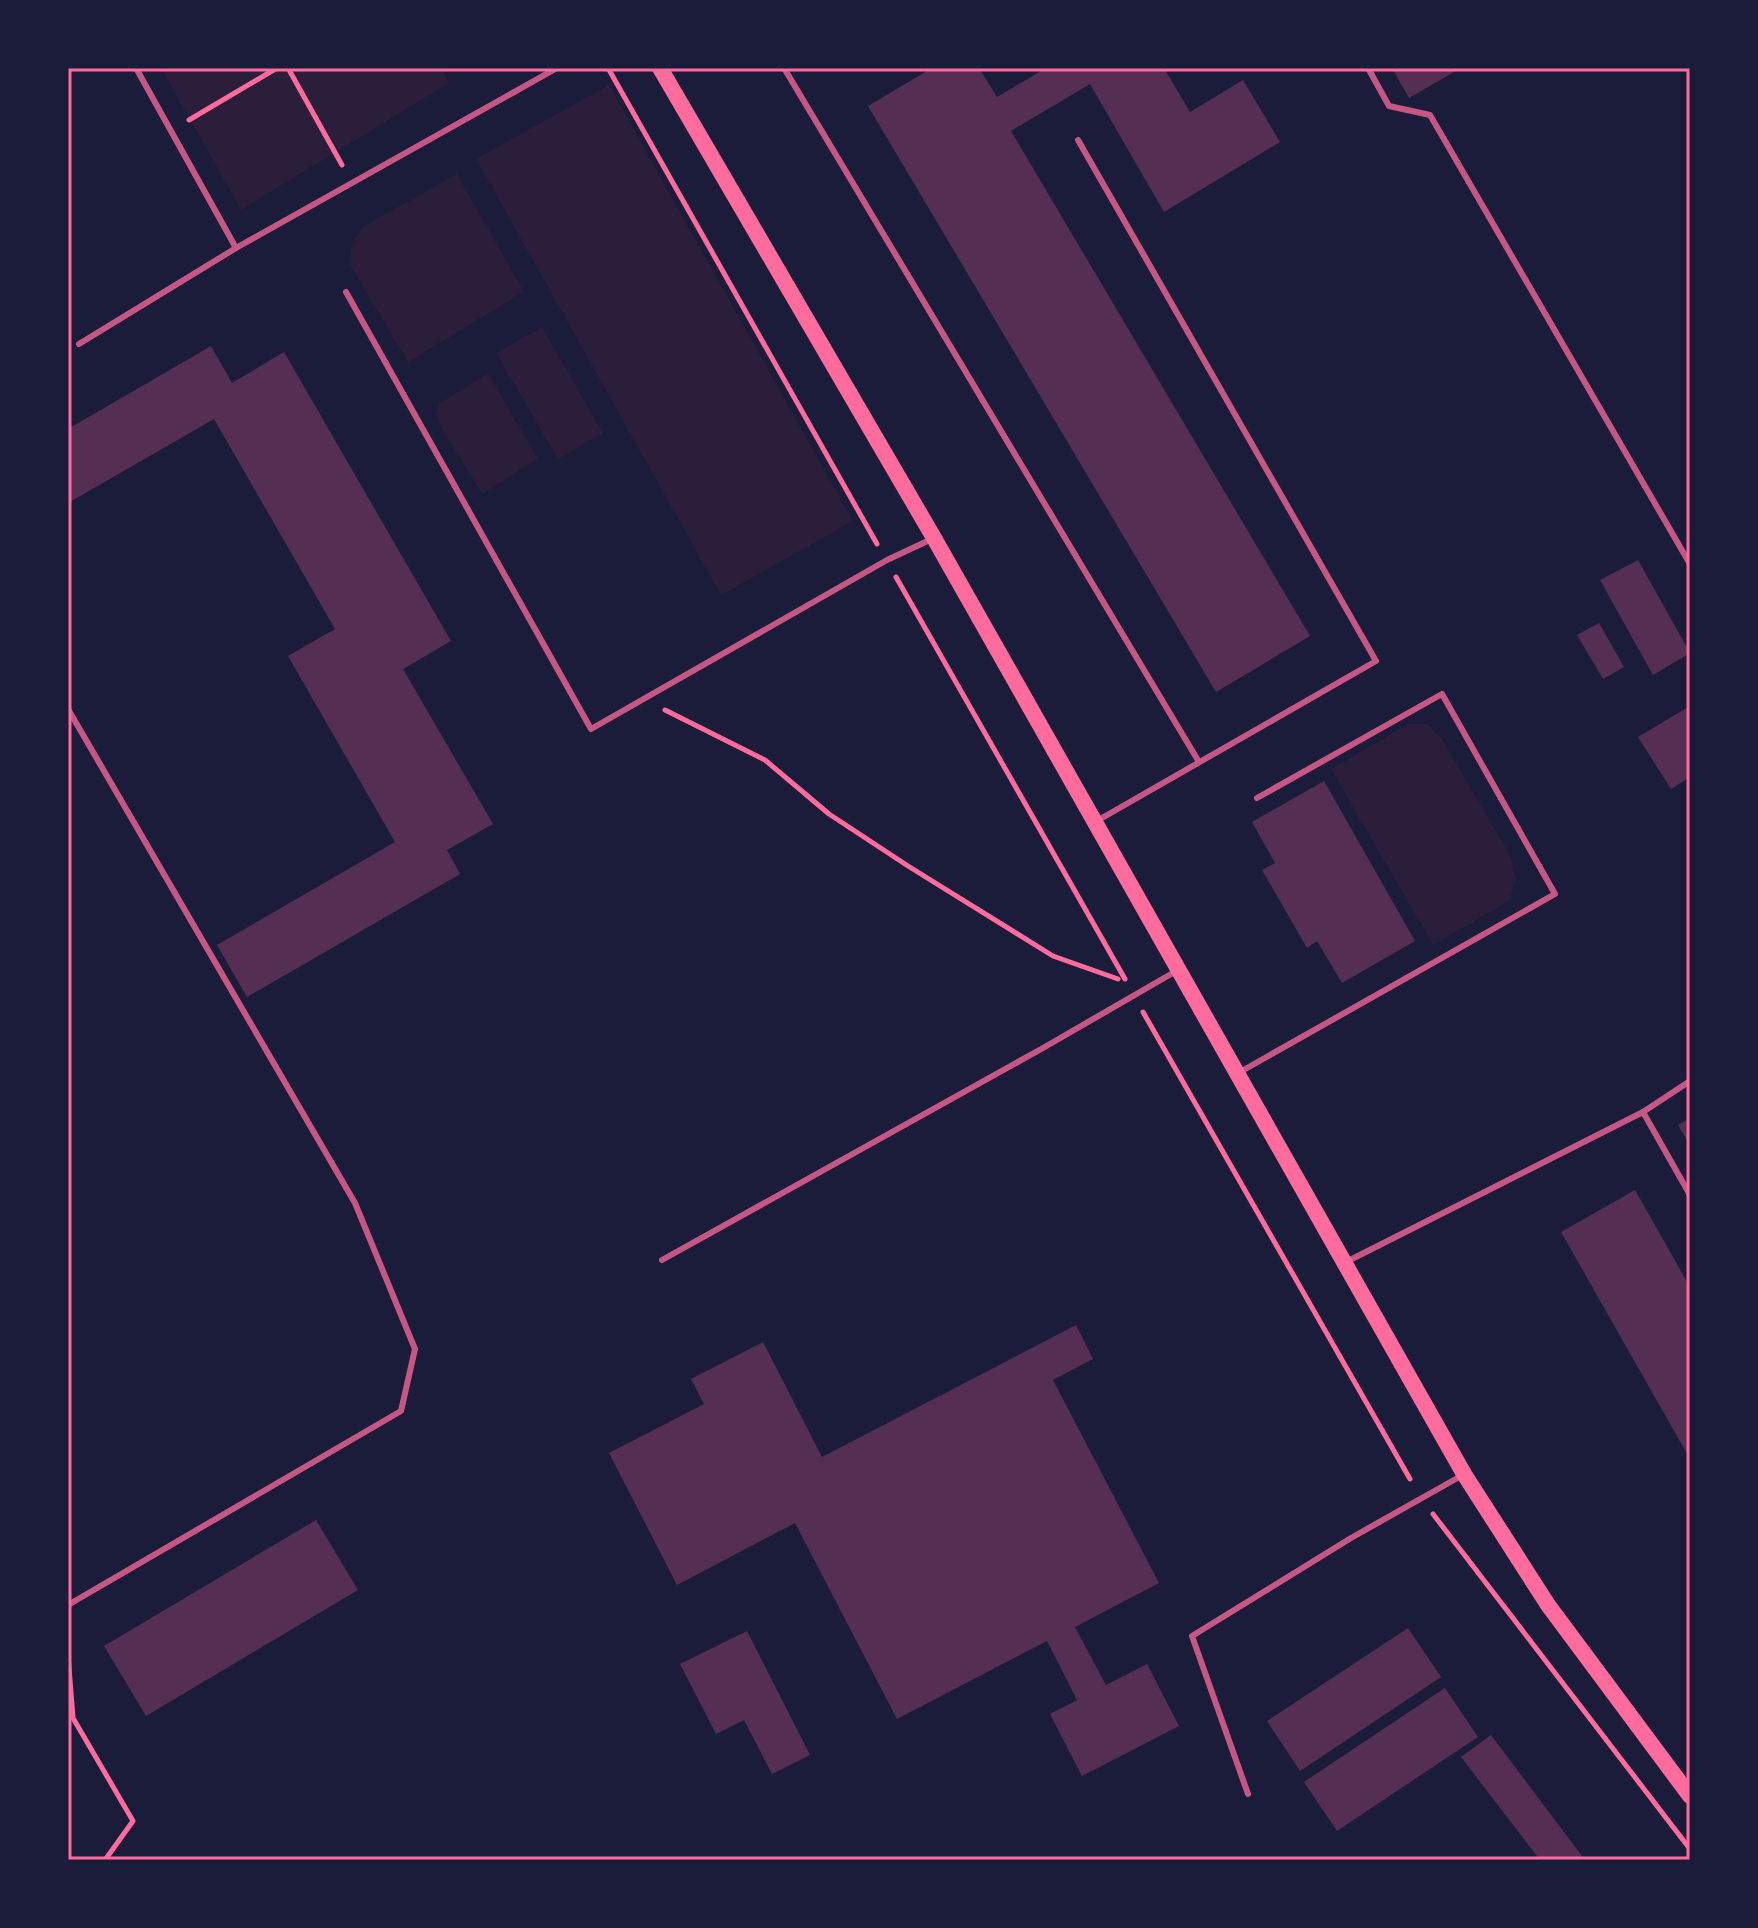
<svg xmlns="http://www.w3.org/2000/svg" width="1758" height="1928" font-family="Literata,serif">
	<rect width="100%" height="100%" fill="#1b1b3a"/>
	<g fill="#2a1e3b">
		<path d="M161,68H441L449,83L241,210Z"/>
		<path d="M609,85L853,521L721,595L476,159Z"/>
		<path d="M457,174L524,292L408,362L350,265L352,242L364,226Z"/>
		<path d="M542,327L603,433L558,459L496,353Z"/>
		<path d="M488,373L538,459L482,494L440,425L436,414L439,404Z"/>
		<path d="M1408,724H1427L1442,739L1511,857L1516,880L1509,901L1433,945L1331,769Z"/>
	</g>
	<g fill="#542f53">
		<path d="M932,68H979L997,97L1046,68H1164L1190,112L1243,80L1280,142L1164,212L1090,84L1011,131L1310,636L1216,692L868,106Z"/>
		<path d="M1392,68H1461L1409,98Z"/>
		<path d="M211,346L232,383L284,352L451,641L403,669L493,824L447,850L460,874L247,997L217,945L395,842L288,656L335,629L214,419L68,503V429Z"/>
		<path d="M1638,560L1690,653L1653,675L1600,580Z"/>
		<path d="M1599,623L1624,667L1603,679L1577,635Z"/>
		<path d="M1690,706V777L1671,789L1638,737Z"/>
		<path d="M1324,781L1415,941L1342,983L1317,941L1307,948L1262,870L1275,863L1252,822Z"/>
		<path d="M1690,1118V1145L1678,1125Z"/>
		<path d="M1635,1190L1690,1287V1459L1561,1232Z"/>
		<path d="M1076,1325L1093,1359L1053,1380L1159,1583L1075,1627L1106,1685L1147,1664L1179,1726L1082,1776L1050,1714L1077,1700L1047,1641L897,1719L795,1523L677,1585L609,1453L704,1404L691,1379L763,1342L822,1457Z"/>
		<path d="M316,1520L358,1590L146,1716L104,1646Z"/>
		<path d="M1408,1628L1441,1677L1300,1771L1267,1721Z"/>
		<path d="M747,1631L810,1755L772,1774L744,1720L716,1734L680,1664Z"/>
		<path d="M1445,1688L1478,1737L1337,1831L1304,1782Z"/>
		<path d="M1491,1735L1585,1860H1540L1461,1757Z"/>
	</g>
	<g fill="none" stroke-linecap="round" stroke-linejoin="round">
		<g stroke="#ff6b9d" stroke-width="5">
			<path d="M288,68L342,165"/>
			<path d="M608,68L877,544"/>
			<path d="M189,120L277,68"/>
			<path d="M896,577L1125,979"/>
			<path d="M665,710L765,760L829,814L908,866L1053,956L1118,979"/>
			<path d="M1143,1012L1410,1479"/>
			<path d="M1433,1514L1690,1849"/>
			<path d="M68,1655L73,1718L133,1821L105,1860"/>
		</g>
		<g stroke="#c65784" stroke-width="6">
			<path d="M136,68L236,248L557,68"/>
			<path d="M784,68L1199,762"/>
			<path d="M1368,68L1389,106L1430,115L1690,564"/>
			<path d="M1078,140L1376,661L1095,822"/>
			<path d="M346,292L591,729L887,560L934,538"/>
			<path d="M79,344L236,248"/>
			<path d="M68,709L355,1203L415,1349L401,1411L68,1605"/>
			<path d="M1240,1072L1555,894L1442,694L1257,798"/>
			<path d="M1643,1112L1690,1081"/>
			<path d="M662,1260L1043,1048L1178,970"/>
			<path d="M1346,1262L1643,1112L1690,1195"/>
			<path d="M1248,1794L1192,1636L1351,1538L1461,1476"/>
		</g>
		<path stroke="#ff6b9d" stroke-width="16" d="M660,68L934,538L1464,1474L1548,1605L1690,1796"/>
	</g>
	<rect width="1758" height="1928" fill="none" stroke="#1b1b3a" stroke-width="140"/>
	<rect x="70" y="70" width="1618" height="1788" fill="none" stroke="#ff6b9d" stroke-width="3"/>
</svg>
